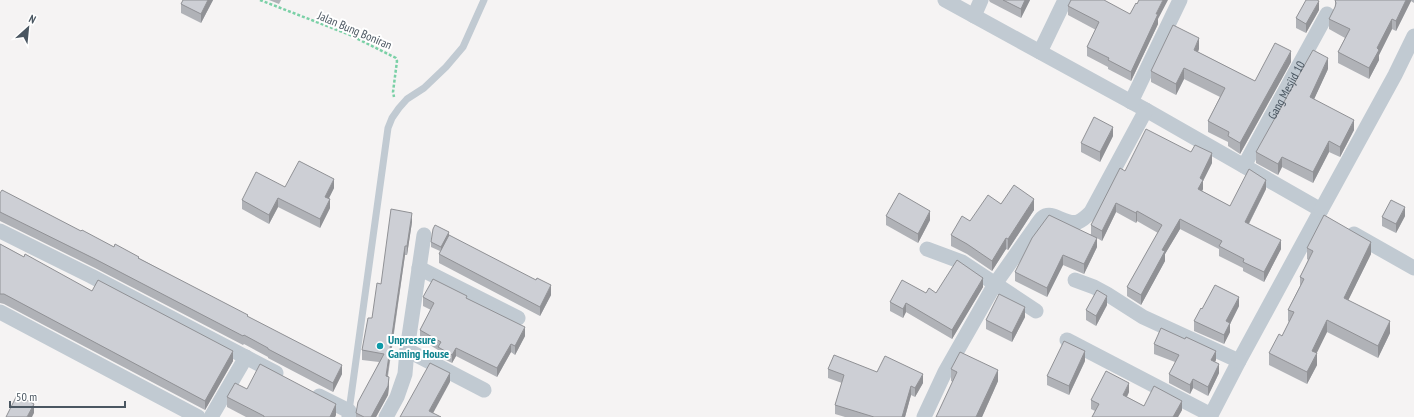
<svg xmlns="http://www.w3.org/2000/svg" width="1414" height="417" font-family="'PT Sans Narrow',sans-serif">
	<rect width="100%" height="100%" fill="#f5f3f3"/>
	<g fill="none" stroke-linecap="round" stroke-linejoin="round">
		<path stroke="#7ad0a6" stroke-width="2.5" stroke-dasharray="3 2" stroke-linecap="butt" d="M260,0L350,35L396,58L397,61L393,92L394,97"/>
		<path stroke="#c1cad2" stroke-width="7" d="M349,411L388,128L392,118L399,108L407,99L424,88L446,67L463,47L484,0"/>
		<g stroke="#c1cad2" stroke-width="15">
			<path d="M945,0L1146,110L1321,210L1239,361L1210,417"/>
			<path d="M974,16L981,0"/>
			<path d="M1040,52L1065,0"/>
			<path d="M1131,102L1180,0"/>
			<path id="s1" d="M1244,166L1327,14"/>
			<path d="M1321,210L1395,75L1414,36"/>
			<path d="M0,231L91,276L276,373"/>
			<path d="M1354,234L1414,268"/>
			<path d="M927,249L962,262L1036,311"/>
			<path d="M419,268L518,318"/>
			<path d="M1075,280L1094,287L1107,294L1143,317L1239,361"/>
			<path d="M0,312L198,417"/>
			<path d="M1067,340L1211,415"/>
			<path d="M407,350L484,390"/>
			<path d="M319,396L349,411V417"/>
			<path d="M211,417L246,357"/>
			<path d="M386,417L397,397L405,374L407,350L424,235"/>
			<path d="M924,417L945,372L995,284L1036,226C1038,223 1040,220 1042,218C1053,209 1064,226 1078,222C1083,220 1087,216 1091,212L1146,110"/>
		</g>
	</g>
	<g fill="#b0b2b7">
		<path d="M183,0H213L201,23L181,13V4Z"/>
		<path d="M269,0H281L279,4Z"/>
		<path d="M989,0H1030L1021,18L990,2Z"/>
		<path d="M1335,0H1414V3L1411,1L1396,31L1392,29L1379,55V60L1369,79L1338,63V52L1345,38L1329,29V19L1335,8Z"/>
		<path d="M1068,6L1130,14L1158,19V24L1131,81L1108,69V67L1087,56V47L1096,30L1068,15Z"/>
		<path d="M1319,10L1306,33L1296,28V18Z"/>
		<path d="M1199,49L1198,52L1255,81L1291,62L1240,154L1228,146V142L1208,132V121L1220,97L1184,79L1176,95L1151,82V71Z"/>
		<path d="M1328,69L1314,99L1354,130L1340,157L1329,152L1313,183L1282,167L1278,175L1256,163V152Z"/>
		<path d="M1113,136L1100,162L1081,152V143Z"/>
		<path d="M1212,163L1203,181V189L1202,191L1230,206L1266,189L1249,224L1281,249L1264,282L1243,271V268L1219,256V249L1180,229L1165,254V261L1141,305L1127,296V287L1158,233L1137,221L1136,223L1116,212L1102,241L1097,238V247L1084,274L1063,265L1047,297L1015,281V272L1091,234V225L1125,171Z"/>
		<path d="M285,187L334,188L329,198L330,208L320,228L278,207L269,224L242,209V200Z"/>
		<path d="M0,193L114,247L139,258L248,317L342,374L333,392L268,358V357L244,344L243,345L95,268L0,221Z"/>
		<path d="M1001,204L1034,210L1010,247L1008,250L1006,249L992,271L967,254L951,246V235L970,221Z"/>
		<path d="M886,216L930,220L918,243L886,225Z"/>
		<path d="M1405,216L1396,233L1382,226V217Z"/>
		<path d="M412,222L407,255H405L388,376L389,386L388,395L376,417H356V413L379,362L362,360V350L372,318L381,284Z"/>
		<path d="M449,236L551,295L540,316L439,263V254L440,251L431,247V242Z"/>
		<path d="M0,244L24,257L233,361L205,410L4,304L0,303Z"/>
		<path d="M1307,248L1371,254L1348,300L1390,333L1378,358L1327,332L1316,353L1317,365L1307,384L1269,365V353L1282,336L1289,322L1288,321V310L1300,286V277L1308,260L1307,259Z"/>
		<path d="M983,287L952,339L906,312L903,318L890,311V302L926,293H936Z"/>
		<path d="M423,297L467,298L525,336L515,355L511,352L497,377L456,356L452,363L438,356V350L420,339V330L431,310L423,306Z"/>
		<path d="M1107,305L1096,326L1086,320V310Z"/>
		<path d="M1239,306L1230,324V332L1224,344L1194,331V321L1202,309Z"/>
		<path d="M1025,317L1012,342L986,329V320Z"/>
		<path d="M1154,344L1216,360L1215,361L1219,373L1208,396L1193,388L1190,394L1169,383V374L1175,362L1154,354Z"/>
		<path d="M1085,361L1069,395L1047,385V376Z"/>
		<path d="M828,369L877,372L923,383L915,397L911,395L905,417H845L835,414V405L842,383L828,378Z"/>
		<path d="M951,369L998,381L982,417H936L953,382L951,381Z"/>
		<path d="M247,389L336,415L335,417H246L227,407V397Z"/>
		<path d="M1129,392L1127,397L1144,406L1182,410L1178,417H1092L1095,411L1091,409V400Z"/>
	</g>
	<g fill="#909195">
		<path d="M208,0H213L201,23V14Z"/>
		<path d="M1025,0H1030L1021,18V9Z"/>
		<path d="M1163,0H1168L1158,19V24L1131,81V72L1156,14Z"/>
		<path d="M1406,0H1411V1L1396,31V21Z"/>
		<path d="M1319,1V10L1306,33V24Z"/>
		<path d="M1392,19V29L1379,55V60L1369,79V68L1377,48Z"/>
		<path d="M1199,38V49L1194,60V50Z"/>
		<path d="M1291,51V62L1240,154V143Z"/>
		<path d="M1328,58V69L1310,108V97Z"/>
		<path d="M1184,68V79L1176,95V84Z"/>
		<path d="M1354,120V130L1340,157V147Z"/>
		<path d="M1113,127V136L1100,162V152Z"/>
		<path d="M1329,141V152L1313,183V172Z"/>
		<path d="M1212,153V163L1203,181V189L1198,199V189L1200,178Z"/>
		<path d="M1282,157V167L1278,175V164Z"/>
		<path d="M334,179V188L325,206V197Z"/>
		<path d="M1266,180V189L1245,231V222Z"/>
		<path d="M278,198V207L269,224V215Z"/>
		<path d="M330,199V208L320,228V219Z"/>
		<path d="M1034,199V210L1008,250V239Z"/>
		<path d="M1116,203V212L1102,241V231Z"/>
		<path d="M1405,207V216L1396,233V224Z"/>
		<path d="M930,211V220L918,243V234Z"/>
		<path d="M1137,211V221L1136,223V213Z"/>
		<path d="M412,213V222L407,255V246Z"/>
		<path d="M1180,219V229L1165,254V261L1141,305V295L1162,250Z"/>
		<path d="M449,232V237L441,252V247Z"/>
		<path d="M1006,238V249L992,271V261Z"/>
		<path d="M1097,238V247L1084,274V264Z"/>
		<path d="M1281,240V249L1264,282V272Z"/>
		<path d="M1371,242V254L1344,309V298Z"/>
		<path d="M405,246V255L386,385V376Z"/>
		<path d="M1063,255V265L1047,297V288Z"/>
		<path d="M983,278V287L952,339V330Z"/>
		<path d="M551,285V295L540,316V307Z"/>
		<path d="M1107,296V305L1096,326V316Z"/>
		<path d="M1239,297V306L1230,324V332L1224,344V335L1226,321Z"/>
		<path d="M906,303V312L903,318V309Z"/>
		<path d="M1025,307V317L1012,342V333Z"/>
		<path d="M1327,320V332L1312,363V351Z"/>
		<path d="M1390,321V333L1378,358V346Z"/>
		<path d="M525,327V336L515,355V346Z"/>
		<path d="M511,344V352L497,377V368Z"/>
		<path d="M456,348V356L452,363V355Z"/>
		<path d="M233,351V361L205,410V401Z"/>
		<path d="M1085,351V361L1069,395V386Z"/>
		<path d="M1216,351V360L1211,369V360Z"/>
		<path d="M1317,353V365L1307,384V372Z"/>
		<path d="M1219,364V373L1208,396V387Z"/>
		<path d="M342,365V374L333,392V383Z"/>
		<path d="M998,370V381L982,417H976Z"/>
		<path d="M450,373V382L431,417L429,411Z"/>
		<path d="M923,374V383L915,397V388Z"/>
		<path d="M389,377V386L388,395L376,417H371Z"/>
		<path d="M1193,379V388L1190,394V385Z"/>
		<path d="M1129,383V392L1123,404V395Z"/>
		<path d="M911,386V395L905,417H902Z"/>
		<path d="M1182,401V410L1178,417H1173Z"/>
		<path d="M34,404V413L32,417H27Z"/>
		<path d="M336,404V415L335,417H330Z"/>
	</g>
	<g fill="#cdcfd5" stroke="#909195">
		<path d="M183,0H208L201,14L181,4Z"/>
		<path d="M1003,0H1025L1021,9Z"/>
		<path d="M1071,0H1104L1130,14L1136,3L1137,4L1139,0H1163L1156,14H1158L1131,72L1108,60L1109,58L1087,47L1099,22L1068,6Z"/>
		<path d="M1306,0H1317L1319,1L1306,24L1296,18Z"/>
		<path d="M1335,0H1406L1396,21L1392,19L1377,48L1379,50L1369,68L1338,52L1350,29L1329,19L1335,7L1336,3Z"/>
		<path d="M1173,25L1199,38L1194,50L1255,81L1275,43L1291,51L1240,143L1228,136L1229,132L1208,121L1225,88L1184,68L1176,84L1151,71Z"/>
		<path d="M1313,50L1328,58L1310,97L1354,120L1340,147L1329,141L1313,172L1282,157L1278,164L1256,152Z"/>
		<path d="M1094,117L1113,127L1100,152L1081,143Z"/>
		<path d="M1146,129L1191,152L1195,145L1212,153L1200,178L1203,180L1198,189L1230,206L1249,169L1266,180L1245,222L1281,240L1264,272L1243,262L1244,259L1219,246L1222,241L1180,219L1162,250L1165,251L1141,295L1127,287L1162,225L1137,211L1136,213L1116,203L1102,231L1091,225L1120,168L1125,171Z"/>
		<path d="M299,161L334,179L325,197L330,199L320,219L278,198L269,215L242,200L256,172L285,187Z"/>
		<path d="M1014,185L1034,199L1010,236L1008,239L1006,238L992,261L967,244L951,235L962,216L970,221L988,195L1001,204Z"/>
		<path d="M2,190L81,231L82,230L114,247L115,244L139,257L138,258L167,273L248,315L247,316L342,365L333,383L268,349V348L244,335L243,336L95,259L0,212V193Z"/>
		<path d="M899,193L930,211L918,234L886,216Z"/>
		<path d="M1391,200L1405,207L1396,224L1382,217Z"/>
		<path d="M391,209L412,213L407,246H405L386,376L389,377L388,386L371,417H364L356,413L358,402L384,354L362,350L368,318H372L377,283L381,284Z"/>
		<path d="M1049,215L1097,238L1084,264L1063,255L1047,288L1015,272L1032,238Z"/>
		<path d="M1324,215L1371,242L1344,298L1390,321L1378,346L1327,320L1312,351L1317,353L1307,372L1269,353L1279,334L1282,336L1294,312L1288,310L1304,279L1300,277L1313,251L1307,248Z"/>
		<path d="M435,225L449,232L441,247L431,242L433,229Z"/>
		<path d="M449,235L536,280L537,278L551,285L540,307L439,254Z"/>
		<path d="M0,244L24,257L25,254L92,291L98,280L233,351L205,401L4,294H0Z"/>
		<path d="M957,260L983,278L952,330L906,303L903,309L890,302L902,280L926,293L929,288L936,293Z"/>
		<path d="M433,279L467,296L466,298L525,327L515,346L511,344L497,368L456,348L452,355L438,347L441,342L420,330L434,303L423,297Z"/>
		<path d="M1215,285L1239,297L1226,321L1230,323L1224,335L1194,321L1201,308L1202,309Z"/>
		<path d="M1097,290L1107,296L1096,316L1086,310Z"/>
		<path d="M999,294L1025,307L1012,333L986,320Z"/>
		<path d="M1161,328L1185,339L1186,337L1216,351L1211,360L1219,364L1208,387L1193,379L1190,385L1169,374L1179,355L1154,344Z"/>
		<path d="M1064,341L1085,351L1069,386L1047,376Z"/>
		<path d="M960,352L998,370L976,417H936L957,372L951,369Z"/>
		<path d="M834,355L877,372L885,356L923,374L915,388L911,386L902,417H874L835,405L844,375L828,369Z"/>
		<path d="M430,363L450,373L429,411L441,417H400Z"/>
		<path d="M260,364L336,404L330,417H264V416L227,397L235,383L247,389Z"/>
		<path d="M1106,371L1129,383L1123,395L1144,406L1154,386L1182,401L1173,417H1092L1099,404L1091,400Z"/>
		<path d="M17,395L34,404L27,417H6Z"/>
	</g>
	<circle fill="#0f9aa8" stroke="#fff" stroke-width="1.5" cx="380" cy="346" r="4"/>
	<g text-anchor="middle" dominant-baseline="central" stroke-width="4" stroke-linejoin="round" paint-order="stroke">
		<g font-size="12" fill="#4a5661" stroke="#fff">
			<text transform="translate(355 30) rotate(23)">Jalan Bung Boniran</text>
			<text stroke="none"><textPath href="#s1" startOffset="87">Gang Mesjid 10</textPath></text>
		</g>
		<g font-size="12" font-weight="bold" fill="#0d838f" stroke="#fff" text-anchor="start">
			<text x="388" y="339">Unpressure<tspan x="388" dy="14">Gaming House</tspan></text>
		</g>
	</g>
	<g transform="translate(28 28) rotate(27)" stroke="#ffffff" stroke-width="3" paint-order="stroke">
	<path d="M0-3L7 15L0 10L-7 15Z" fill="#4a5661"/>
	<text y="-6" font-size="11" font-weight="bold" text-anchor="middle" fill="#4a5661">N</text>
	</g>
	<path d="M10 401v6h115v-6" fill="none" stroke="#4a5661" stroke-width="2"/>
	<text x="16" y="401" font-size="12" fill="#4a5661" stroke="#ffffff" stroke-width="3" paint-order="stroke">50 m</text>
</svg>
